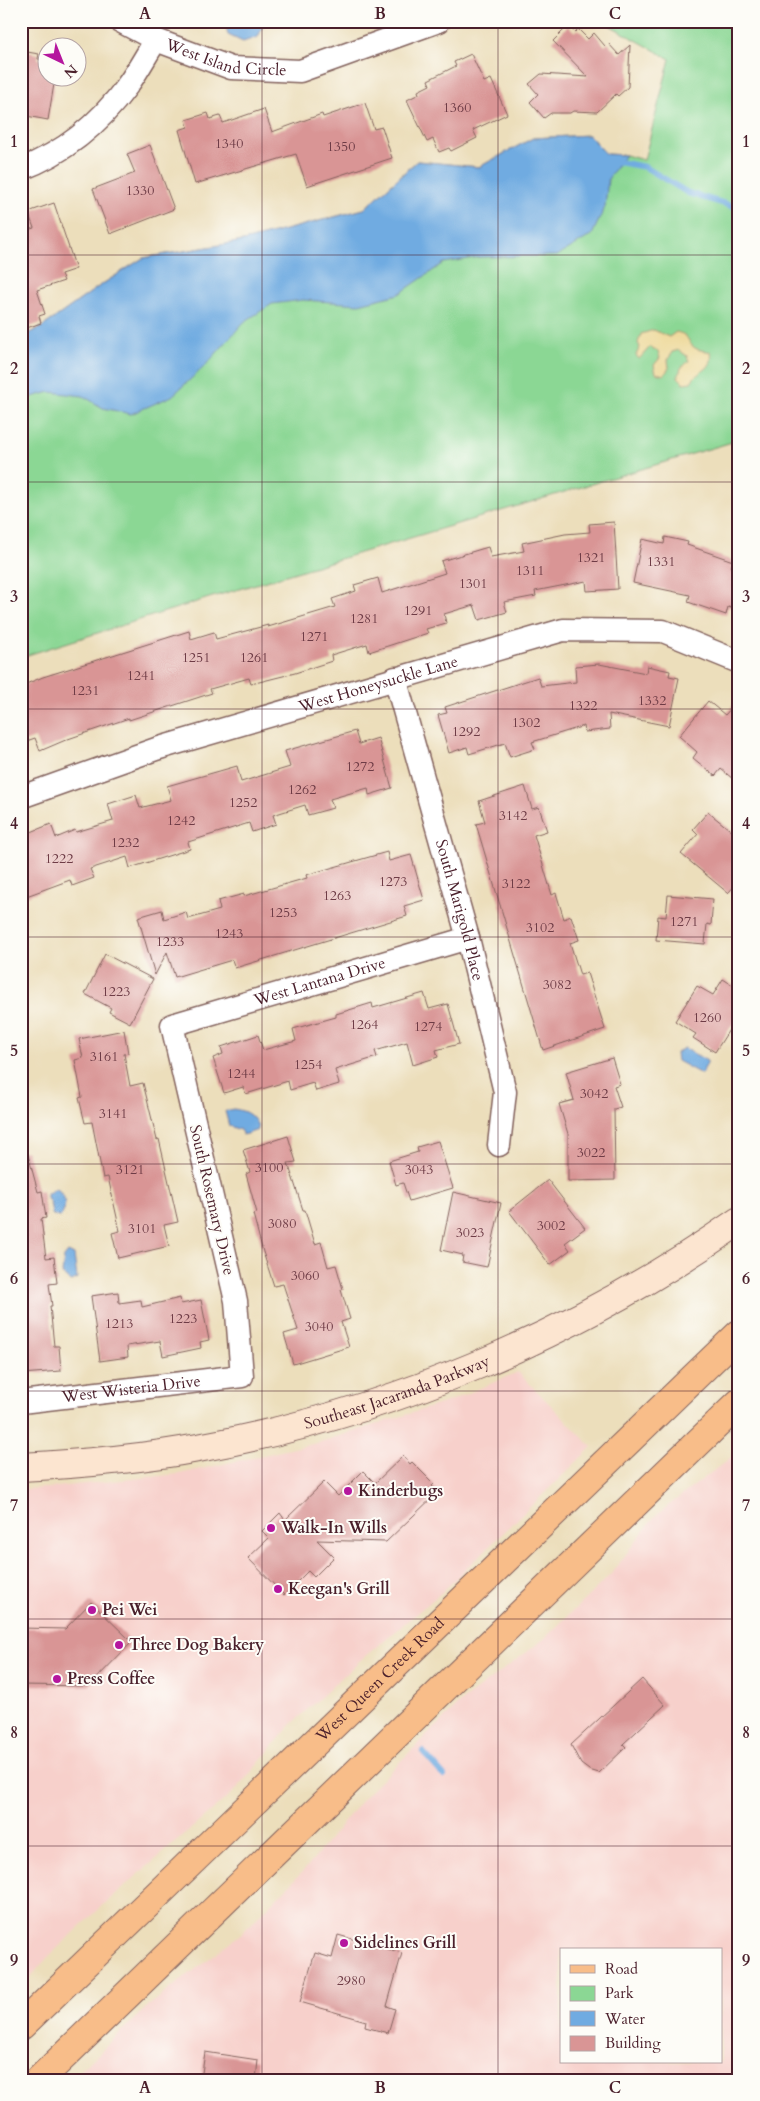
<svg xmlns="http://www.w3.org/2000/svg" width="760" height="2101" font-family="Cardo,serif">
	<rect width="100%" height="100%" fill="#fdfcf7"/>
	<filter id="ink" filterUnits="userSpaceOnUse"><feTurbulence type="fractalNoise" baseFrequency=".02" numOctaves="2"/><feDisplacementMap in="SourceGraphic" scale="10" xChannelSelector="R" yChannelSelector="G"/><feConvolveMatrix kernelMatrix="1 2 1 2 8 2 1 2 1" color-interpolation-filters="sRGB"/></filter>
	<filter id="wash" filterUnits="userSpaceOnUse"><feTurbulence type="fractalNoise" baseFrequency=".0096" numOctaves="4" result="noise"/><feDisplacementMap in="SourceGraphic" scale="20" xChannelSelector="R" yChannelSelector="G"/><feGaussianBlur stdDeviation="1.12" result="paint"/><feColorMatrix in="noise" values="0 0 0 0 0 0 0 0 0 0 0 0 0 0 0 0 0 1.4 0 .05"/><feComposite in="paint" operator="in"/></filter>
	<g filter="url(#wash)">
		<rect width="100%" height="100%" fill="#ecdebb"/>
		<g fill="#f7d0cb" fill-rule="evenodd">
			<path d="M518,1372L592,1447L442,1592L357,1663L289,1727L237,1789L111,1898L48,1957L21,1988V1489L47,1488L179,1474L317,1443L450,1401Z"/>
			<path d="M739,1451V2080H71L147,2007L242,1933L306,1868L366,1795L462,1701L544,1639L611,1574L655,1516ZM561,1950H721V2062H561Z"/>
		</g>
		<path fill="#8bd794" stroke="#6a7b60" d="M602,21H739V440L209,598L21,657V337L42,327L101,285L143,258L244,241L364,209L417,161L479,167L533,138L589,135L606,154L625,155L644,160L670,59Z"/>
		<path fill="#eeda9e" stroke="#9c7c64" d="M654,330L669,337L676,332C691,335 686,342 695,348C699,351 706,350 711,352C714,372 698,369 691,382L684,383L678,377L681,368L689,361L687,356L679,350L672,352L668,360L669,368L664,375L656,373L654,365L660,358L658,351L650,347L639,359L636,355L640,347L638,343L641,334Z"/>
		<g fill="#70abe1" stroke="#5d6586">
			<path d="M225,21H262L263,26L258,37L243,42L228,35Z"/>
			<path d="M589,135L606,154L625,155L608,179L605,207L592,235L557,256L480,257L444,263L399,294L359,304L303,300L272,304L244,322L204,367L172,396L131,414L103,408L83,396L50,392L21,400V337L42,327L101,285L143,258L244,241L364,209L417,161L479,167L533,138Z"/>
			<path d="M684,1048L707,1061V1064L701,1074L677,1061L676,1053Z"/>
			<path d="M233,1109C246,1110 257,1117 258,1130L243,1135L240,1130L229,1126L225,1111Z"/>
			<path d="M56,1188C65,1194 68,1209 60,1217L52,1215L50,1201L47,1199V1194Z"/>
			<path d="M68,1252L74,1255L77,1278L71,1282L62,1274L64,1257Z"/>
		</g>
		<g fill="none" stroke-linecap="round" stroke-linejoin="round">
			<g stroke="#70abe1" stroke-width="6">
				<path d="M619,162L645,167L688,193L739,208"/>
				<path d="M423,1752L444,1776"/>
			</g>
		</g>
		<g id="blocks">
			<g fill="#d99595">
				<path d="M568,26L575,32L578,29L588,39L594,33L605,46L608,43L619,55L630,45L628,87L618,96L616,94L597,112L573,111L570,113H551L544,118L530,102L538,94L529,84L541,74L588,77L553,41Z"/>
				<path d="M21,51L39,54L38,59L48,61V78H55L48,120L21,115Z"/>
				<path d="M471,54L484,82L491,79L507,114L473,130L477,138L451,151L449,148L439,152L433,139L427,142L407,100L419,94L418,91L430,85L428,80L456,66L454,62Z"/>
				<path d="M365,103L374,129L382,127L392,158L307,186L296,154L195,184L179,130L188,127L186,120L208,113L210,119L220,116L223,123L264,109L272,132L322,114L323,117Z"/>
				<path d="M150,145L174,209L110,234L93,189L135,173L127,154Z"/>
				<path d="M54,203L76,269L61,274L64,281L37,290L45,314L39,316L41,323L21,330V232L34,228L28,212Z"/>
				<path d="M614,522L618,589L587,591L586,581L535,591L536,596L504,602L507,612L479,620L474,605L444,614L446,623L426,629L428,633L369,652L367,644L331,655L332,661L295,673L251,684L249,678L210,689L212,693L129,720V718L68,739L40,751L35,738L21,743V686L43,677L189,631L191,639L214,632L216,639L268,625V627L335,607L332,599L356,591L354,585L378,578L382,593L445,573L441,561L488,547L491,557L524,551L522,543L565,534L590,532L589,524Z"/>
				<path d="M665,537L688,542L687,545L733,561L731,568L739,570V610L728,607L726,615L688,602L690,595L633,583L642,539L664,544Z"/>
				<path d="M599,664L646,673L647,666L670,671L669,676L679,678L669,726L609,714L610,729L585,732L584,726L532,742L535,749L510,757L505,743L469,754L467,747L449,753L438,715L447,713L445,707L538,677L541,686L576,682L575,666Z"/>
				<path d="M739,699V784L721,769L715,776L693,758L697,752L679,736L708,701L725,715Z"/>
				<path d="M355,731L359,744L378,738L392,788L369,795L368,788L330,799L333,808L308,815L305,805L273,815L276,824L252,832L249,823L188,842L190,849L130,868L127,857L90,869L94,878L72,886L70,880L21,898V836L51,824L56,838L75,830L76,832L113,821L108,804L136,795L140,808L171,800L167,786L237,766L241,782L290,767L285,751Z"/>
				<path d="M525,786L532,809L539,807L547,831L534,835L552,895L556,893L564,919L571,916L579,940L570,943L580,975L587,973L605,1029L543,1050L476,824L485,822L479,801Z"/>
				<path d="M708,812L739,837V881L728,893L681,854L698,834L693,829Z"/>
				<path d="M387,852L389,861L411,855L424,900L404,906L407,916L235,968L232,960L175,977L167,952L155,975L138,917L162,910L164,919L186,912L188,919L220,910L218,901L244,894V896L307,878L306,875Z"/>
				<path d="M668,895L713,899L711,925L707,924L705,944L656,940L658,916L666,917Z"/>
				<path d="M105,954L153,979L130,1023L109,1012L111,1008L85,994Z"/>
				<path d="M723,979L739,989V1014L715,1052L693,1038L696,1034L675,1021L697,986L713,995Z"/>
				<path d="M424,993L429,1009L448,1004L459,1044L436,1050L438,1057L413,1065L407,1042L375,1051L377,1057L335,1070L339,1084L316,1091L313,1083L290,1090L288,1081L246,1094L243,1087L224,1093L213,1058L223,1054L221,1047L258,1035L263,1050L296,1041L293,1029L336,1017V1014L372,1003L373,1008Z"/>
				<path d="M124,1030L128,1053L124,1054L130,1086L143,1083L157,1140L159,1139L178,1222L164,1225L169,1246L118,1258L112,1233L120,1231L108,1177L103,1178L92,1122L85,1123L79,1098L82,1097L75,1060L83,1058L79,1039Z"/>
				<path d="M612,1058L620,1084L614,1086L621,1107L614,1109L615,1180L568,1181V1134L559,1104L574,1100L566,1072Z"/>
				<path d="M288,1136L296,1162L288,1163L303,1210H305L315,1244L321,1242L328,1267L336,1265L343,1289L341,1290L350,1319L341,1322L349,1347L293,1364L284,1334L298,1330L283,1284L274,1286L263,1252L253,1214L257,1213L246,1174L250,1172L243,1150Z"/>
				<path d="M438,1141L453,1188L409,1201L403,1183L396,1185L389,1161L418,1152L417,1147Z"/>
				<path d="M27,1151L38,1192L42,1191L46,1218L41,1219L46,1258L54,1257L57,1283L49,1284L52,1306H50L54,1346H59L61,1371L21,1374V1152Z"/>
				<path d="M548,1180L585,1228L565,1243L570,1250L550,1265L509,1211Z"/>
				<path d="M453,1192L501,1203L487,1267L462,1262L463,1255L441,1250Z"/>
				<path d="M118,1292L119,1303L141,1300L142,1307L180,1298L181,1304L201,1300L209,1340L200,1342L201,1348L163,1356L160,1341L127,1346L128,1357L100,1361L91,1296Z"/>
				<path d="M403,1456L410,1464L412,1462L434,1484L432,1486L438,1492L386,1542L317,1540L334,1557L314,1577L308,1571L284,1595L248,1558L269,1538L262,1531L280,1513L285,1520L324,1482L338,1496L363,1471L375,1483Z"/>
				<path d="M91,1602L132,1642L89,1686L21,1685V1628L65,1629Z"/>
				<path d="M642,1679L665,1705L623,1744L626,1747L599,1773L589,1770L581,1764L571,1745Z"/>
				<path d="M338,1935L402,1953L387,2006L395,2009L388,2033L365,2027L366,2021L300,2002L315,1953L332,1958Z"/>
				<path d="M205,2052L258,2060L256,2080H201Z"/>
			</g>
		</g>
	</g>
	<g filter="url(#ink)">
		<use href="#blocks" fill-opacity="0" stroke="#83625d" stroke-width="1"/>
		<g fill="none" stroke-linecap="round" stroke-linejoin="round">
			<defs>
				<g id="street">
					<path id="s1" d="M120,21L156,40L231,68L300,71L439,21"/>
					<path d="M21,169C64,153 100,123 127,86C138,71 146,55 156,40"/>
					<path id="s2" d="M395,678L468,938L505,1092L499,1145"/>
					<path id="s3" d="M21,797L156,749L563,630L663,631L739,662"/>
					<path id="s4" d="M21,1402L242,1376L236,1301L172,1025L468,938"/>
				</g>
				<g id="secondary">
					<path id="s5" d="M21,1467C80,1464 140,1459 198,1448C392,1413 577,1334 739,1221"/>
				</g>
				<g id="primary">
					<path id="s6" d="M21,2026L739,1334"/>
					<path d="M39,2080L739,1403"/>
				</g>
			</defs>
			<use href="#street" stroke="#83625d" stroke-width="25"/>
			<use href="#secondary" stroke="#83625d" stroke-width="30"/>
			<use href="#primary" stroke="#83625d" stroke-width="30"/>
			<use href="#street" stroke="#fff" stroke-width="22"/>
			<use href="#secondary" stroke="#fce5d0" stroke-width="28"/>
			<use href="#primary" stroke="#f8bd89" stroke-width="28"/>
		</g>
	</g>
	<path fill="none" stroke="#4a1f2b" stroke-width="1" stroke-opacity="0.55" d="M262,21V2080M498,21V2080M21,255H739M21,482H739M21,709H739M21,937H739M21,1164H739M21,1391H739M21,1619H739M21,1846H739"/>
	<g fill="#b5179e" stroke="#fdfcf7" stroke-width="2">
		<circle cx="348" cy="1491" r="5"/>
		<circle cx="271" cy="1528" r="5"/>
		<circle cx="278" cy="1589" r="5"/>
		<circle cx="92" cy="1610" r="5"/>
		<circle cx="119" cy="1645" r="5"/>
		<circle cx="57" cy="1679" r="5"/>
		<circle cx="344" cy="1943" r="5"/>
	</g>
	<g text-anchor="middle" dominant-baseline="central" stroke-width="4" stroke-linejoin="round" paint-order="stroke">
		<g font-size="14" fill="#6e3c46">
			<text x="457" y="107">1360</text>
			<text x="229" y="143">1340</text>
			<text x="341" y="146">1350</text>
			<text x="140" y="190">1330</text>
			<text x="591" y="557">1321</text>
			<text x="661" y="561">1331</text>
			<text x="530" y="570">1311</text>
			<text x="473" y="583">1301</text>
			<text x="418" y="610">1291</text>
			<text x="364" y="618">1281</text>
			<text x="314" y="636">1271</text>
			<text x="196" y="657">1251</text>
			<text x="254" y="657">1261</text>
			<text x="141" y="675">1241</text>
			<text x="85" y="690">1231</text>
			<text x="652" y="700">1332</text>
			<text x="583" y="705">1322</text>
			<text x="526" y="722">1302</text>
			<text x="466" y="731">1292</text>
			<text x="360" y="766">1272</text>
			<text x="302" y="789">1262</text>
			<text x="243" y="802">1252</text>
			<text x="513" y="815">3142</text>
			<text x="181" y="820">1242</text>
			<text x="125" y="842">1232</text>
			<text x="59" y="858">1222</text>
			<text x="393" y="881">1273</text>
			<text x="516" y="883">3122</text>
			<text x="337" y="895">1263</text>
			<text x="283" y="912">1253</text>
			<text x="684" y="921">1271</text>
			<text x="540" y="927">3102</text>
			<text x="229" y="933">1243</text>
			<text x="170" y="941">1233</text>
			<text x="557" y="984">3082</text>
			<text x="116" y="991">1223</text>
			<text x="707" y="1017">1260</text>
			<text x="364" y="1024">1264</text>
			<text x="428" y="1026">1274</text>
			<text x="104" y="1056">3161</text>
			<text x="308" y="1064">1254</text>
			<text x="241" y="1073">1244</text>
			<text x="594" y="1093">3042</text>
			<text x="113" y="1113">3141</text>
			<text x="591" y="1152">3022</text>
			<text x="269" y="1167">3100</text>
			<text x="130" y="1169">3121</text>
			<text x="419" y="1169">3043</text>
			<text x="282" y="1223">3080</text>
			<text x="551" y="1225">3002</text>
			<text x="142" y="1228">3101</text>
			<text x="470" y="1232">3023</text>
			<text x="305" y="1275">3060</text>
			<text x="183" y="1318">1223</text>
			<text x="119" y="1323">1213</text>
			<text x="319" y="1326">3040</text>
			<text x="351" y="1980">2980</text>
		</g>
		<g font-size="16" fill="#4a1f2b" stroke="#fdfcf7">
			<text stroke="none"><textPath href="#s1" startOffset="114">West Island Circle</textPath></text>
			<text stroke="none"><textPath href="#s3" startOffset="375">West Honeysuckle Lane</textPath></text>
			<text stroke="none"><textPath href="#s2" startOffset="241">South Marigold Place</textPath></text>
			<text stroke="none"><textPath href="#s4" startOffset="735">West Lantana Drive</textPath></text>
			<text transform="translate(212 1200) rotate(77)">South Rosemary Drive</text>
			<text stroke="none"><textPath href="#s4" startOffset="111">West Wisteria Drive</textPath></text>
			<text stroke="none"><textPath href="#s5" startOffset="385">Southeast Jacaranda Parkway</textPath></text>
			<text stroke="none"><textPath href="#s6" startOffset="499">West Queen Creek Road</textPath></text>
		</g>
		<g font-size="16" font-weight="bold" fill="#4a1f2b" stroke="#fdfcf7" text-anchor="start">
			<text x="358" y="1491">Kinderbugs</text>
			<text x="281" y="1528">Walk-In Wills</text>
			<text x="288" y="1589">Keegan's Grill</text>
			<text x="102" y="1610">Pei Wei</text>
			<text x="129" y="1645">Three Dog Bakery</text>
			<text x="67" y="1679">Press Coffee</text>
			<text x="354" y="1943">Sidelines Grill</text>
		</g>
	</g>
	<rect width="760" height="2101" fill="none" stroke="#fdfcf7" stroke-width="55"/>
	<rect x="560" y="1948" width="162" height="115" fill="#fdfcf7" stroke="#b5a4a5"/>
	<rect x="570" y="1965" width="25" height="8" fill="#f8bd89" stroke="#b5a4a5"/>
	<text x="605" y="1974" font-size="15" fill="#4a1f2b">Road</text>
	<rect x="570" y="1986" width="25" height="15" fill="#8bd794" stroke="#b5a4a5"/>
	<text x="605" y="1998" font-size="15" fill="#4a1f2b">Park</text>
	<rect x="570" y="2011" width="25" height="15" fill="#70abe1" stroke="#b5a4a5"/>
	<text x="605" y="2024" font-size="15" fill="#4a1f2b">Water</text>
	<rect x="570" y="2036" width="25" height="15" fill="#d99595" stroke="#b5a4a5"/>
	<text x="605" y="2048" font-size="15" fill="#4a1f2b">Building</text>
	<g transform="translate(62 62) rotate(137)"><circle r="24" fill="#fdfcf7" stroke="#b5a4a5"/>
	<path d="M0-4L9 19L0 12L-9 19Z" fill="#b5179e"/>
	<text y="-8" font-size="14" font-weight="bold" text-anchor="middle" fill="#4a1f2b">N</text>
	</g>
	<rect x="28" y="28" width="704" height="2046" fill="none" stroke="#4a1f2b" stroke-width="2"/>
	<g font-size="16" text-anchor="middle" font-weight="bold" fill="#4a1f2b">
		<text x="145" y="19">A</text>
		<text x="380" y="19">B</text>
		<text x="615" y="19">C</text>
		<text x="14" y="147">1</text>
		<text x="746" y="147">1</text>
		<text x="14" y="374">2</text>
		<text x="746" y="374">2</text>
		<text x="14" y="602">3</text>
		<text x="746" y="602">3</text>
		<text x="14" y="829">4</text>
		<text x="746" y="829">4</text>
		<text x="14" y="1056">5</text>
		<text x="746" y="1056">5</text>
		<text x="14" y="1284">6</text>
		<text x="746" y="1284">6</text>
		<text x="14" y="1511">7</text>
		<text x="746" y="1511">7</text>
		<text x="14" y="1738">8</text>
		<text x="746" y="1738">8</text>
		<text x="14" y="1966">9</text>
		<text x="746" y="1966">9</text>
		<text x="145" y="2093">A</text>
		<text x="380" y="2093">B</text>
		<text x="615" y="2093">C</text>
	</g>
</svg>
